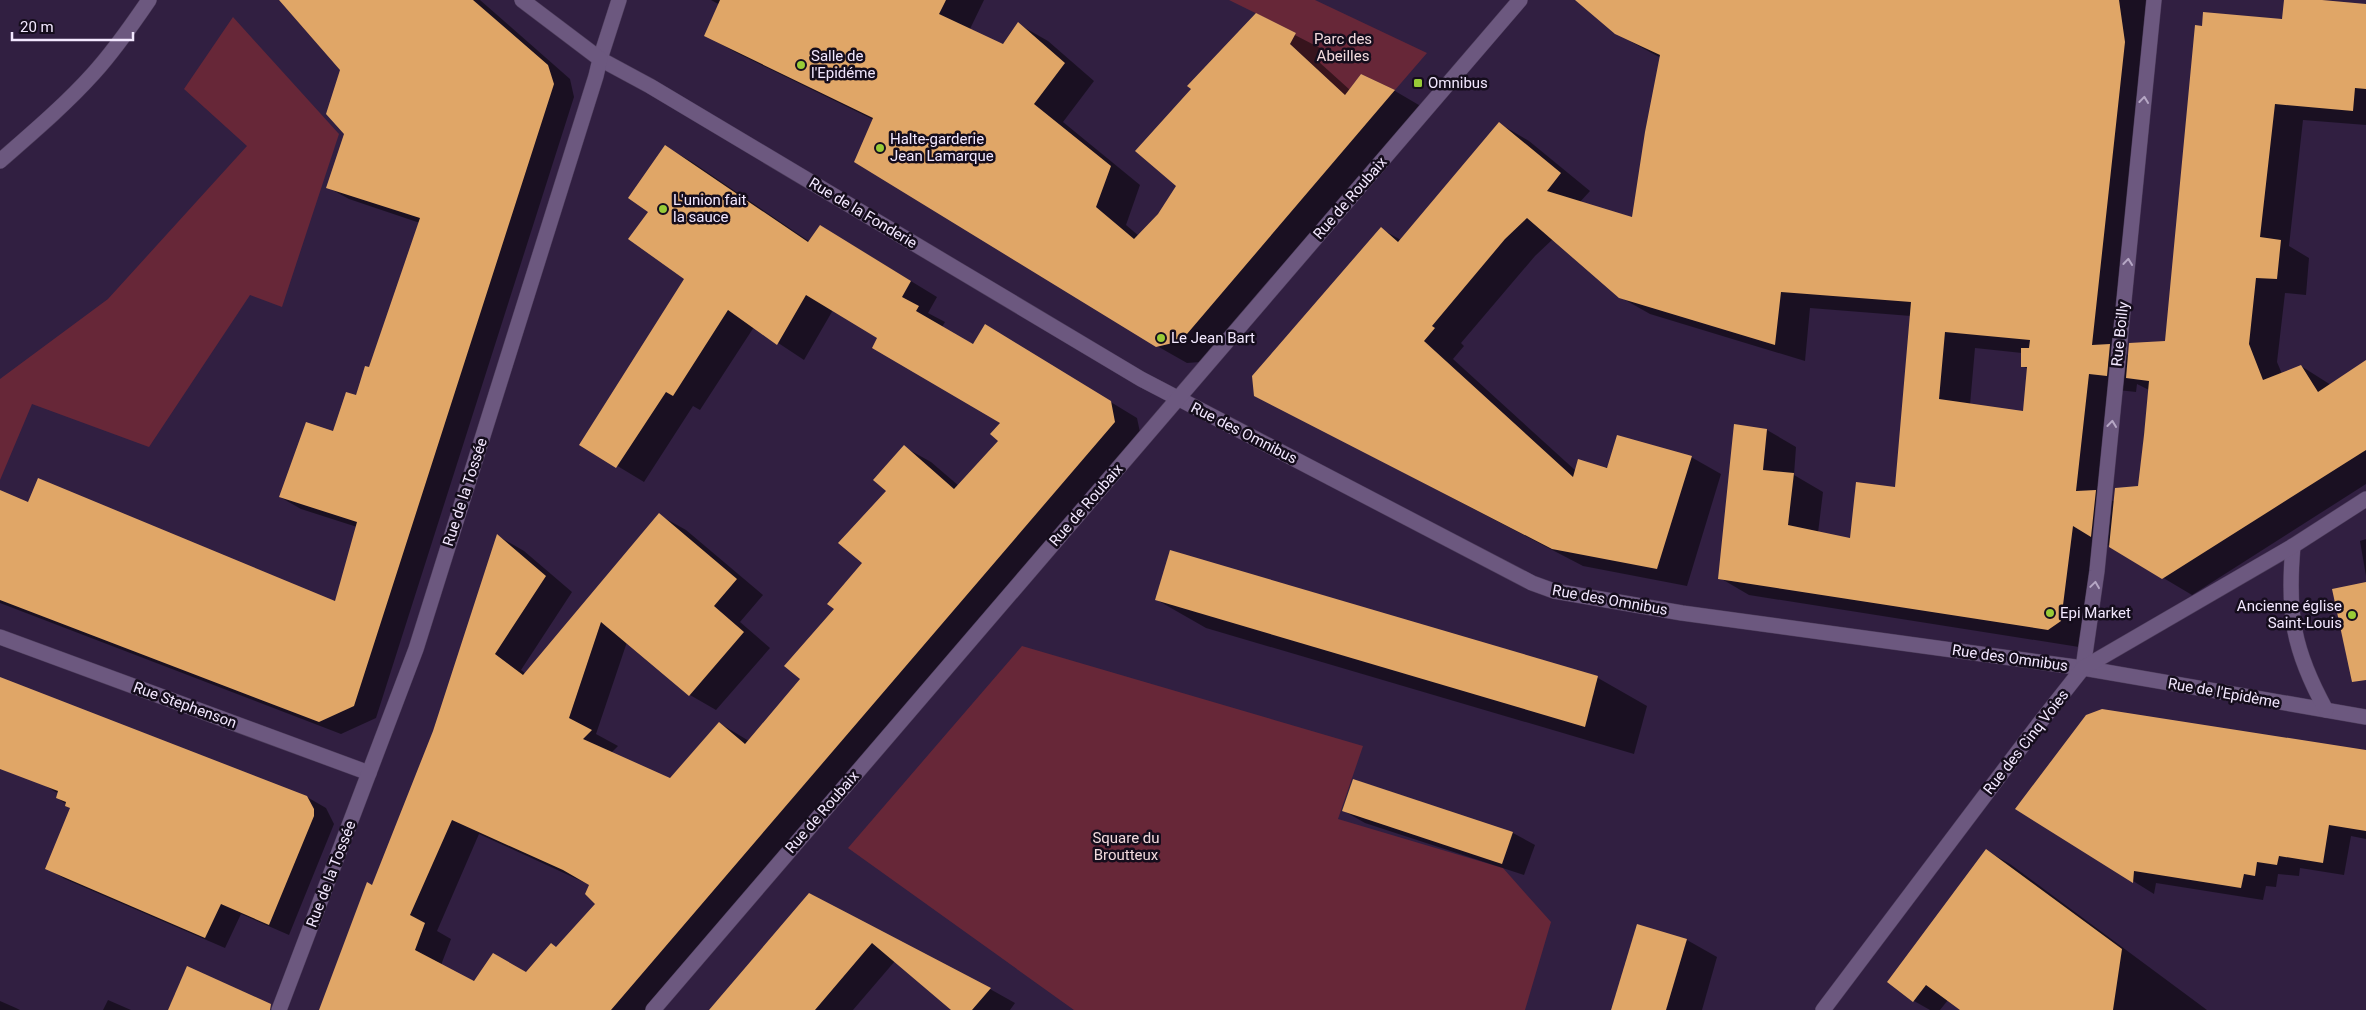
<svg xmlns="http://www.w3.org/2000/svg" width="2366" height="1010" font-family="Roboto,sans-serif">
	<rect width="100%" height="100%" fill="#311f41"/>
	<g fill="#672738">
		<path d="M1229,0H1315L1427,53L1395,90L1361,74L1345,95L1290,44L1296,33Z"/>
		<path d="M233,17L339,134L282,307L250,295L149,447L32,404L0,480V379L108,299L247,146L184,89Z"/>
		<path d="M1022,646L1363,746L1338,819L1503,868L1551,922L1525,1010H1074L848,848Z"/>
	</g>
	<g fill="#0007" fill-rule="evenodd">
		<path d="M281,0H480L570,79L574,97L376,718L341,734L0,603V501L28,504L335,603L357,527L301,509L280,497L334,433L357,396L369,368L420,223L349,199L327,187L345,134L342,70Z"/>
		<path d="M711,0H984L970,29L1004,46L1018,24L1048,41L1094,81L1063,122L1140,185L1126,225L1139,236L1159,215L1178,186L1256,15L1326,51L1319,62L1350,90L1361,76L1395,91L1424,108L1200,362L1187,363L1157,346L874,120L735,52L705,35L720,5Z"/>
		<path d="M1578,0H2146L2154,60L2123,352L2129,356L2166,342L2283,21L2286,0H2309L2366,6V125L2303,120L2289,246L2309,258L2306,295L2285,293L2277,362L2282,374L2301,366L2331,385L2366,362V484L2192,595L2103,542L2079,647L1749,595L1720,578L1767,430L1796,447L1794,475L1823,492L1818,533L1851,539L1896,489L1911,316L1810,308L1805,361L1650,314L1620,297L1553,239L1535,256L1461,343L1464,346L1453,359L1576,471L1691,457L1721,474L1687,586L1583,566L1255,395L1381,229L1401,240L1500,124L1529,141L1590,191L1580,202L1633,219L1661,58L1615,33ZM1975,348L2022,353V366L2028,369L2024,413L1970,405ZM2137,384L2149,390L2139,487L2115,502L2107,498L2118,390L2136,392Z"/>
		<path d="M666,147L692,162L810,242H847L937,297L928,313L945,322L942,327L974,346L1012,342L1137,418L1141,437L650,1010H320L373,887L434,732L498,536L524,551L572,592L521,670L526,674L659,515L686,530L763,595L740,622L770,648L716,710L690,695L627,642L596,734L618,746L611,753L670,779L719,723L749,741L802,679L835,608L864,563L904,447L931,462L959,486L1000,441L1002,422L879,338L833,310L804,360L754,327L700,410L693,406L644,482L581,444L685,278L649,212ZM479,834L590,885L597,904L557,948L526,974L475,983L441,965L451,939L437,931Z"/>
		<path d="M2366,539V576L2360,541Z"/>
		<path d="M1170,552L1598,678L1647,706L1634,754L1206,628L1157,600Z"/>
		<path d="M0,679L307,797L326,808L334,824L289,935L241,914L225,948L65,879L46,868L72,808L57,798L59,794L0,759Z"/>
		<path d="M2366,751V839L2351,836L2344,875L2300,868L2299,876L2278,874L2276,887L2266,886L2263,900L2156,883L2154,894L2017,809Z"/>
		<path d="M1354,780L1513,833L1535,845L1524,875L1365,823L1344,811Z"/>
		<path d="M1987,851L2010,864L2207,1010H1962L1948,1000L1940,1010H1930L1914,1001L1889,982Z"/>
		<path d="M810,895L990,989L1015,1003L1010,1010H953L895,961L853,1010H711Z"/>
		<path d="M1687,940L1717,957L1702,1010H1613Z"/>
		<path d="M108,1000L131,1010H103Z"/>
		<path d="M0,1001L16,1008L20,1010H0Z"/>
	</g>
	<g fill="#e0a667" fill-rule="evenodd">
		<path d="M279,0H473L548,65L554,84L354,706L319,722L0,600V490L28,502L38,478L335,601L357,522L279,497L306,422L333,431L346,392L356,395L365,366L369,367L420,218L326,188L344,134L326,114L340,70Z"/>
		<path d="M720,0H946L939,14L1003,44L1018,22L1065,63L1034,104L1111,166L1096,207L1134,239L1158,214L1176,186L1135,151L1191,89L1187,86L1256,13L1296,33L1290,44L1345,95L1361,74L1395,90L1181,341L1156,347L854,162L873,118L704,36Z"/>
		<path d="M1575,0H2119L2125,42L2092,345L2110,344L2107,376L2089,374L2076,491L2096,490L2091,537L2073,526L2061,621L2048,630L1718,579L1734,424L1767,429L1763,470L1794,473L1788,525L1850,538L1856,482L1895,487L1911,302L1781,292L1775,345L1619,298L1527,218L1505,239L1432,326L1435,328L1424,341L1573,477L1578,459L1607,468L1617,435L1692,456L1657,569L1552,549L1254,396L1252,376L1381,227L1398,242L1499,122L1561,173L1547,191L1632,217L1645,132L1660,55L1615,34ZM1945,332L2030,340L2029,348H2021V367H2027L2023,411L1939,399Z"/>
		<path d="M2284,0H2322L2366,4V89L2355,88L2353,111L2275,104L2260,237L2281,240L2277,279L2256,278L2249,344L2263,380L2301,365L2318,392L2366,360V450L2162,579L2109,547L2115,488L2138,486L2144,435L2149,381L2126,378L2129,343L2165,341L2195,25L2202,26L2203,12L2282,19Z"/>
		<path d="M665,145L808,242L820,225L911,281L902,297L919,306L916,311L973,344L985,324L1111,401L1115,422L611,1010H319L367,882L372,885L433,731L497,534L546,576L495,654L523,675L659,513L737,579L714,606L744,632L689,696L601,622L569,718L592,730L583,739L670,778L719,722L745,744L800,679L784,666L834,609L827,604L862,563L838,543L886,491L873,480L904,445L954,489L998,441L990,434L1000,423L872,348L877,338L806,295L777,345L728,310L673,396L666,392L616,468L579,445L684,279L628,239L648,212L628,198ZM452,820L563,870L589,885L585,894L595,904L556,947L551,943L526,972L493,953L474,981L415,950L425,923L410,915Z"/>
		<path d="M1170,550L1598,676L1585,727L1155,600Z"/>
		<path d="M2366,582V680L2352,682L2332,589Z"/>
		<path d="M0,677L307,796L314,809V816L269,925L221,904L205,938L45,869L70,808L65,806L66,802L56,798L58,791L0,769Z"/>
		<path d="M2102,709L2366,750V831L2329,825L2323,863L2279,856L2277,865L2257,862L2255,876L2244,874L2241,888L2134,871L2133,883L2015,809L2086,715Z"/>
		<path d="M1353,779L1513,832L1502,864L1342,811Z"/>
		<path d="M1986,849L2122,949L2113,1010H1960L1926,985L1913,1002L1887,982Z"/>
		<path d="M809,893L859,919L991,988L972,1010H951L872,943L815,1010H709Z"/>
		<path d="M1637,924L1687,939L1666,1010H1611Z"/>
		<path d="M187,966L271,1004L270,1010H168Z"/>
	</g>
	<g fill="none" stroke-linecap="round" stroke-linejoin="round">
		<defs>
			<g id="minor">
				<path d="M619,0L600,59L650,86L1141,379L1532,583L1554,591L1682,613L2083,668L2366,717"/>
				<path d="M0,161C32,133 65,105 93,74C114,51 132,25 149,0"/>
				<path d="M2293,546C2287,613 2293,650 2326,710"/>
				<path d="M0,637L369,773"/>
				<path d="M2083,668L2097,571L2154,0"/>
				<path d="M279,1010L416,649L596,76L600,59L522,0"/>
				<path d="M653,1010L1520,0"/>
				<path d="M1823,1010L2038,725L2083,668L2293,546L2366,499"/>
			</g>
		</defs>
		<use href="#minor" stroke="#4d3d5b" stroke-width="16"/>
		<use href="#minor" stroke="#6c587f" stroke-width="15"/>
	</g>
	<defs><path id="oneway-chevron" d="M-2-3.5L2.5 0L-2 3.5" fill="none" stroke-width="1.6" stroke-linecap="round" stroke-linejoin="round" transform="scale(1.25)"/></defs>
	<g stroke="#b6a7c5">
		<use href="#oneway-chevron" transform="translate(2144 100) rotate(-84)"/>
		<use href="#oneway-chevron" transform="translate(2128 262) rotate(-84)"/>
		<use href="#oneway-chevron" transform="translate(2112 424) rotate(-84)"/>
		<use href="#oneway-chevron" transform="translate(2095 585) rotate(-82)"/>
	</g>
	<g fill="#98cb37" stroke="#150d1c" stroke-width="2">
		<circle cx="801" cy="65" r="5"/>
		<rect x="1413" y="78" width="10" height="10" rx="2.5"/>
		<circle cx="880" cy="148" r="5"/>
		<circle cx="663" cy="209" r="5"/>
		<circle cx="1161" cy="338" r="5"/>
		<circle cx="2050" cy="613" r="5"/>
		<circle cx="2352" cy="615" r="5"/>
	</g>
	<g text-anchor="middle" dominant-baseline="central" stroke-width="5" stroke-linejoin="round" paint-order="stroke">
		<g font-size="15" fill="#f2dadd" stroke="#150d1c">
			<text x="1343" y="39">Parc des<tspan x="1343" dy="17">Abeilles</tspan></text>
			<text x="1126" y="838">Square du<tspan x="1126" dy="17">Broutteux</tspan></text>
		</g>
		<g font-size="15" fill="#f3e8ff" stroke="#150d1c" text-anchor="start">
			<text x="811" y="56">Salle de<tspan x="811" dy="17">l'Epidéme</tspan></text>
			<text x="1428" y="83">Omnibus</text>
			<text x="890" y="139">Halte-garderie<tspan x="890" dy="17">Jean Lamarque</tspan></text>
			<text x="673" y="200">L'union fait<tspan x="673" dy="17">la sauce</tspan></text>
			<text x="1171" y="338">Le Jean Bart</text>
			<text x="2342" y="606" text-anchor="end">Ancienne église<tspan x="2342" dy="17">Saint-Louis</tspan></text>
			<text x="2060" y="613">Epi Market</text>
		</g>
		<g font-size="15" fill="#f3e8ff" stroke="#150d1c">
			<text transform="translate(1350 198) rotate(-49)">Rue de Roubaix</text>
			<text transform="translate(863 213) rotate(31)">Rue de la Fonderie</text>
			<text transform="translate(2120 334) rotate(-84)">Rue Boilly</text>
			<text transform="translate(1244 433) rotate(27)">Rue des Omnibus</text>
			<text transform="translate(465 492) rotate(-72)">Rue de la Tossée</text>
			<text transform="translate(1086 505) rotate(-49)">Rue de Roubaix</text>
			<text transform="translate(1610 600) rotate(10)">Rue des Omnibus</text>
			<text transform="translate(2010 658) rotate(8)">Rue des Omnibus</text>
			<text transform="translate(2224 693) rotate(10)">Rue de l'Epidème</text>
			<text transform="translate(185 705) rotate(20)">Rue Stephenson</text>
			<text transform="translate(2026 742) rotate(-52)">Rue des Cinq Voies</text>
			<text transform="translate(822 812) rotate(-49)">Rue de Roubaix</text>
			<text transform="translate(331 874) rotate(-69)">Rue de la Tossée</text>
		</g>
	</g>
	<path d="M12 32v8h121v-8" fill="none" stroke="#f3e8ff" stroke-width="2.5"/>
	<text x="20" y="32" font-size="15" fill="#f3e8ff" stroke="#150d1c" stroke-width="4" paint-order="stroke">20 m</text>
</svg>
